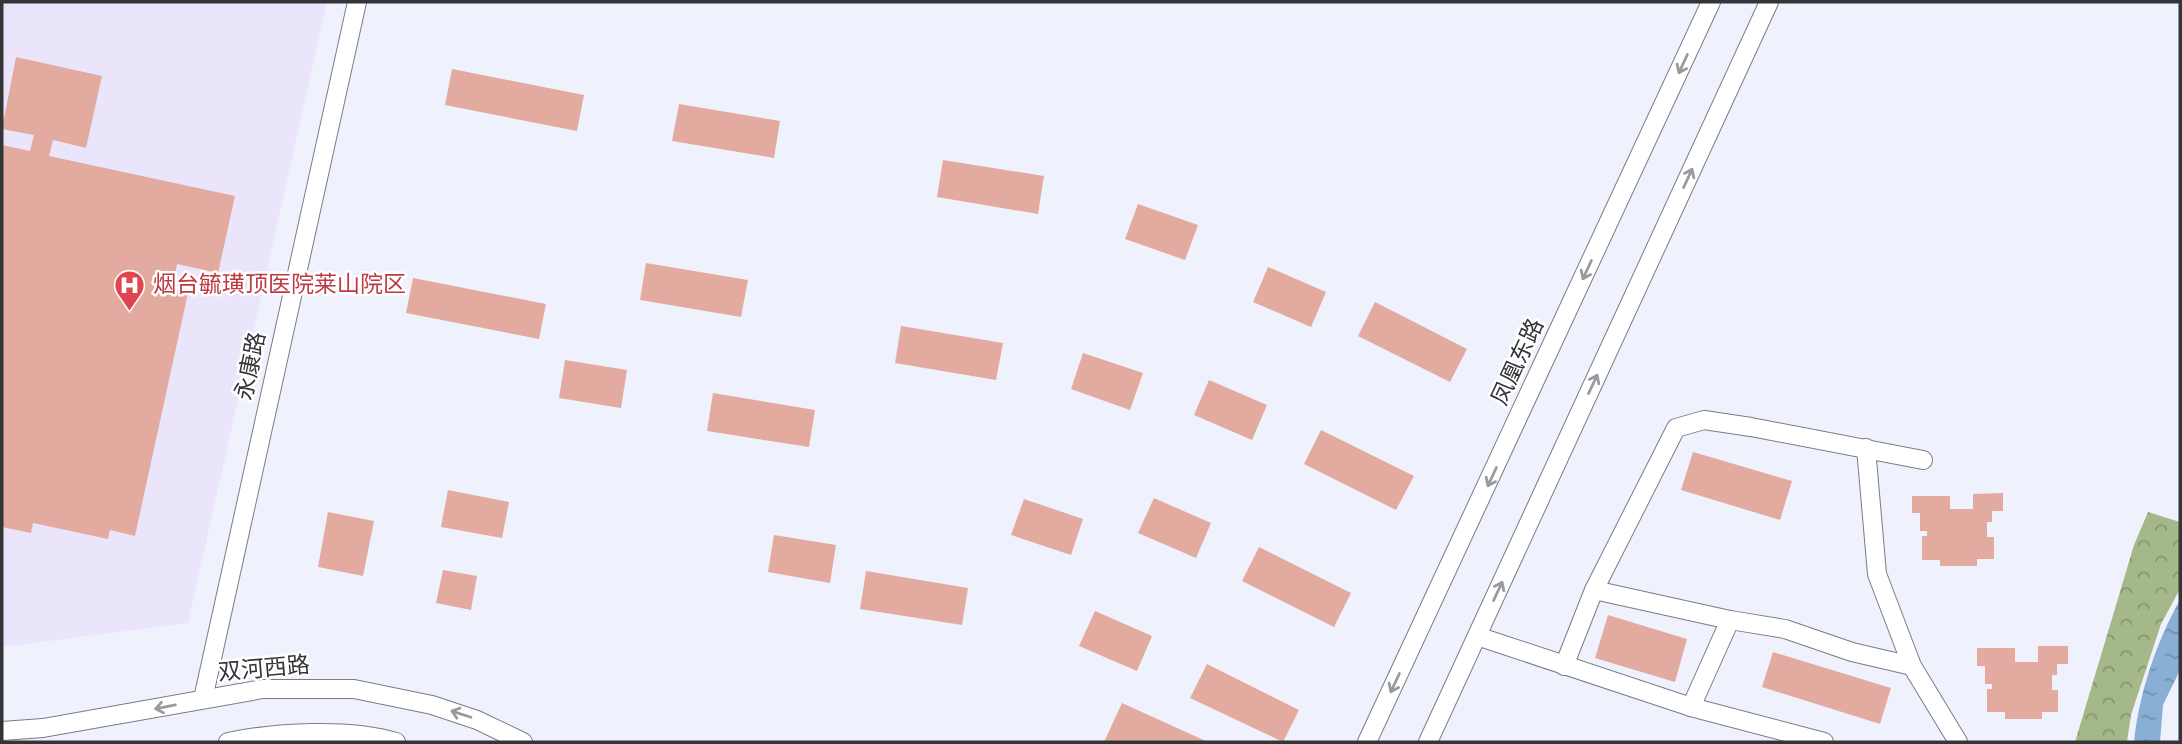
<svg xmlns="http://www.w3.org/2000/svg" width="2182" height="744" font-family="'Varela Round','Noto Sans SC',sans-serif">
	<defs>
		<pattern id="forest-crowns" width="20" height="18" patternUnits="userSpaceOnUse" patternTransform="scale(1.75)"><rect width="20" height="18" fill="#a5b889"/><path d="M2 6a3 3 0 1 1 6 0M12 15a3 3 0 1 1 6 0" fill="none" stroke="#879671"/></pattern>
		<pattern id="water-ripples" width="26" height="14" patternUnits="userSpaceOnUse" patternTransform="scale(1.75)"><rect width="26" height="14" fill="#89afd4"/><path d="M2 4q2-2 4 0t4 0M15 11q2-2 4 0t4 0" fill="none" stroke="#718fad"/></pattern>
	</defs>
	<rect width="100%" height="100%" fill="#eff2fd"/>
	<path fill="#eae5fb" d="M2,2H327L188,623L2,647Z"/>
	<path fill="url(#forest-crowns)" d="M2148,512L2180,522V589L2161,624L2131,715L2127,742H2075L2134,545Z"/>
	<path fill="url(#water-ripples)" d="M2180,600V670L2163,705L2160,742H2134C2139,694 2156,642 2180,600Z"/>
	<g fill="#e3aba0">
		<path d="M16,57L102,76L86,148L53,140L49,156L235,196L218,273L177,264L172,290L188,293L135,536L110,530L108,539L33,523L31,533L2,527V145L30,151L34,135L2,129Z"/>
		<path d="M452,69L584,95L577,131L445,105Z"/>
		<path d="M679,104L780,121L774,158L672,141Z"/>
		<path d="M943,160L1044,176L1038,214L937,197Z"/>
		<path d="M1138,204L1198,225L1185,260L1125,239Z"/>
		<path d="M646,263L748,280L741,317L640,300Z"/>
		<path d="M1268,267L1326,292L1311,327L1253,302Z"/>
		<path d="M413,278L546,304L539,339L406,313Z"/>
		<path d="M1375,302L1467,349L1450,382L1358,336Z"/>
		<path d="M901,326L1003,343L996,380L895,363Z"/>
		<path d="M1083,353L1143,373L1130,410L1071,389Z"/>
		<path d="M565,360L627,370L621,408L559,398Z"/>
		<path d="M1209,380L1267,405L1252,440L1194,415Z"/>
		<path d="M713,393L815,410L809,447L707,431Z"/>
		<path d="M1321,430L1414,476L1396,510L1304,464Z"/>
		<path d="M1693,452L1792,481L1780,520L1681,490Z"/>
		<path d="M448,490L509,502L502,538L441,527Z"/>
		<path d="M2003,493V511H1992V522H1987V537H1994V559H1977V566H1940V560H1922V536H1927V531H1920V513H1912V496H1950V509H1973V494Z"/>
		<path d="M1154,498L1211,523L1196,558L1138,533Z"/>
		<path d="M1024,499L1083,519L1071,555L1011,535Z"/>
		<path d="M328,512L374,521L363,576L318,567Z"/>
		<path d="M774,535L836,545L830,583L768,572Z"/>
		<path d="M1259,547L1351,593L1334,627L1242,581Z"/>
		<path d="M443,570L477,576L471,610L436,603Z"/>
		<path d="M866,571L968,588L962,625L860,609Z"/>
		<path d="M1095,611L1152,636L1137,671L1079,646Z"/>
		<path d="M1608,615L1687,639L1675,682L1595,658Z"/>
		<path d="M2038,646H2068V664H2057V675H2052V690H2058V712H2042V719H2005V712H1987V689H1992V684H1985V666H1977V648H2015V662H2038Z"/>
		<path d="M1773,652L1891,688L1880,724L1762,687Z"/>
		<path d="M1207,664L1299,710L1283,742L1190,698Z"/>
		<path d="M1122,703L1208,742H1104Z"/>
	</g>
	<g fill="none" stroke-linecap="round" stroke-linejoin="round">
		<defs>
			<g id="minor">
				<path d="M1594,590L1730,620L1785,629L1852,652L1912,666L1877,574L1866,448"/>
				<path d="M1477,636L1691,707L1824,742"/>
				<path d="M1564,666L1594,590L1676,428L1704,420L1751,427L1923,460"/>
				<path d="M1912,666L1958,742"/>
				<path d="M203,699L357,2"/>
				<path d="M1691,707L1730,620"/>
				<path d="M2,731L43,728L263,689H354L432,705L477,720L523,742"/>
				<path d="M228,742C276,732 349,728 396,742"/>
				<path d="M1367,742L1711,2"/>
				<path d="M1428,742L1769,2"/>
			</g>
		</defs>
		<use href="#minor" stroke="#7a7c86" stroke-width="20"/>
		<use href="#minor" stroke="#fff" stroke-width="18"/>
	</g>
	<defs><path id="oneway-shaft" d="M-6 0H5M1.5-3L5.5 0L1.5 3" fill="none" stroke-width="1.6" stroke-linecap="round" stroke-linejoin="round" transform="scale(1.75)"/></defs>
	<g stroke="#9a9a9c">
		<use href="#oneway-shaft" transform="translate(1683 64) rotate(115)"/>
		<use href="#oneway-shaft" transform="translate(1688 178) rotate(-65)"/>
		<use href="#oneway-shaft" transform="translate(1587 270) rotate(115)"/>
		<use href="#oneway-shaft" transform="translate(1593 384) rotate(-65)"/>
		<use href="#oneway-shaft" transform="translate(1492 477) rotate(115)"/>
		<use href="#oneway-shaft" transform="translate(1498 591) rotate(-65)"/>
		<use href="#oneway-shaft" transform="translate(1395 683) rotate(115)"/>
		<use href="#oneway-shaft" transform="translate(165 707) rotate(169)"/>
		<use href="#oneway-shaft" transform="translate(461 714) rotate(-162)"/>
	</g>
	<defs>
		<symbol id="hospital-pin" viewBox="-11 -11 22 30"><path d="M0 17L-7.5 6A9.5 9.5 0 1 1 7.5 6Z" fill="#e0444e" stroke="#fff"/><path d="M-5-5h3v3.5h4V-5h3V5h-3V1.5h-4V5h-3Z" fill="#fff"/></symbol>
	</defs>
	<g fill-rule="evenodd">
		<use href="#hospital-pin" x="112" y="268" width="35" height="47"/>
	</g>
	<g text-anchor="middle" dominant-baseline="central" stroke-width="5" stroke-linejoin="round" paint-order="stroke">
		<g font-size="23" fill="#be3a42" stroke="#fff" text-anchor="start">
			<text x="153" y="285">烟台毓璜顶医院莱山院区</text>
		</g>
		<g font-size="23" fill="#343539" stroke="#fff">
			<text transform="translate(1518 362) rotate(-65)">凤凰东路</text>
			<text transform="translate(251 366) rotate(-78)">永康路</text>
			<text transform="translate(264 669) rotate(-5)">双河西路</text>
		</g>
	</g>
	<rect width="2182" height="744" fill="none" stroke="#343539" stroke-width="7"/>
</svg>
